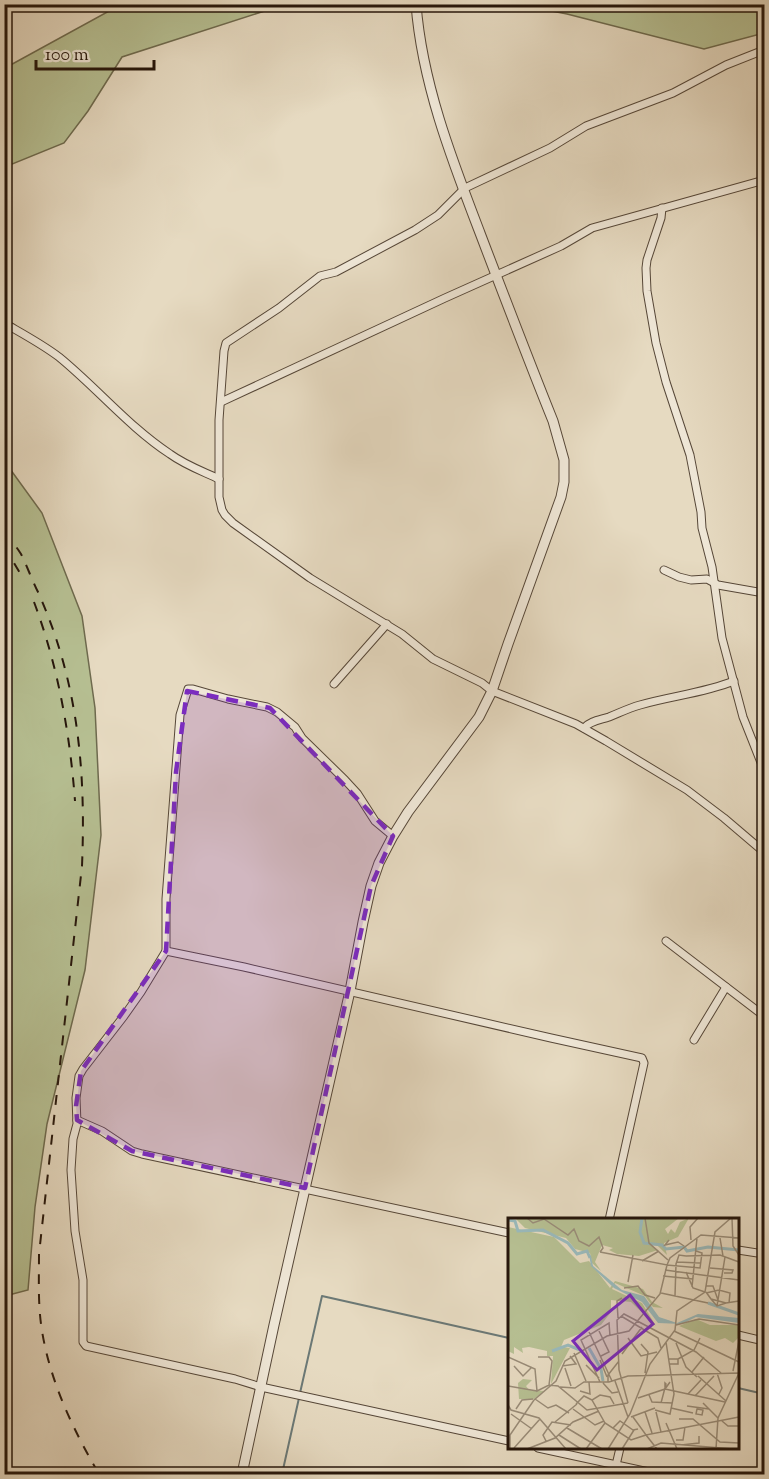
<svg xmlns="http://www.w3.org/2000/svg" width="769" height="1479" font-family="'Sorts Mill Goudy',serif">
	<rect width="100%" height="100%" fill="#e6dac1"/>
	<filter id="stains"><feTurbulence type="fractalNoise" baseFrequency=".00333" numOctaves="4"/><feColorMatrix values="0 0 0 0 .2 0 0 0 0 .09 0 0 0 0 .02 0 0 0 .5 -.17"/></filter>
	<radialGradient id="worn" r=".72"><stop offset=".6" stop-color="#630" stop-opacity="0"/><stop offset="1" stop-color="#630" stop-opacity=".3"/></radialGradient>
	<g fill="#b6bf92" stroke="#6e6a4e" stroke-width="1.5">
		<path d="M120,5H283L122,57L88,111L64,143L5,167V68Z"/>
		<path d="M521,5H764V33L704,49L567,14Z"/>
		<path d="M5,462L42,513L82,616L95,708L101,835L85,970L47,1124L35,1207L28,1290L5,1296Z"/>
	</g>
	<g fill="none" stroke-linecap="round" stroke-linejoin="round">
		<g stroke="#6b7875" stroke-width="2">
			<path d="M738,1388L764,1394"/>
			<path d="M300,1393L322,1296L509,1338"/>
			<path d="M282,1474L299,1398"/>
		</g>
		<defs>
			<g id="minor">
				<path d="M764,50L726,65L673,93L586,126L550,148L465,188L438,215L415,230L336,272L320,276L279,308L226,343L224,351L219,420V497L222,510L225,515L233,523L310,578L402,634L433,659L482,683L492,691L576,724L606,741L687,790L724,818L764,852"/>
				<path d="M662,208L661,218L647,260L646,268L647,291L656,343L666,382L690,455L701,512L702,528L712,567L722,638L743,717L764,770"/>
				<path d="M4,323C23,334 42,344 59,357C97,388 129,427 170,454C185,465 202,471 219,479"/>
				<path d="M221,402L445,298L561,246L592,228L764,180"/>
				<path d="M664,570L679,577L691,580L707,579L718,585L764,593"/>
				<path d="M334,684L387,624"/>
				<path d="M584,728C590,721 600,720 609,717C619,713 629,708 640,705C671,696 704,693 734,681"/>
				<path d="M393,836L375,821L357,793L345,780L302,738L295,727L277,712L267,707L228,699L193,689H188L180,715L166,899V951L141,992L124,1016L83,1069L79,1076L76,1098L77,1124L73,1139L71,1170L75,1231L83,1280V1342L86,1346L235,1379L261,1387L509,1441"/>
				<path d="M666,941L764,1016"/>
				<path d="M166,951L244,967L551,1038L642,1058L644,1063L609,1220"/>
				<path d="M694,1040L726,987"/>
				<path d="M77,1120L102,1131L132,1151L142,1154L509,1233"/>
				<path d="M738,1250L764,1254"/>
				<path d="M738,1335L764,1341"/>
				<path d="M538,1448L658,1474"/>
				<path d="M616,1465L620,1448"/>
			</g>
			<path id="tertiary" d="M242,1474L274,1325L350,991L363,922L371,886L379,863L393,836L408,812L479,717L492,691L508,644L561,497L564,482V460L553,421C528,359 504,296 480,233C452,160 422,83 416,4"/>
		</defs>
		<use href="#minor" stroke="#564738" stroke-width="9"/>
		<use href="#tertiary" stroke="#564738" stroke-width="11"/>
		<use href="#minor" stroke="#efe7d7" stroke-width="7"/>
		<use href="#tertiary" stroke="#efe7d7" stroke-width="9"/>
		<g stroke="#26160b" stroke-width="2" stroke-dasharray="10 10" stroke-linecap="butt">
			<path d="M4,532C10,539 16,546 21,554C27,566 32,580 38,592C78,681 86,770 82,866L39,1254C39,1278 38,1301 41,1324C48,1377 72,1428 99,1474"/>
			<path d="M4,546L24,580"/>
			<path d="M34,602C58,666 70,734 75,801"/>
		</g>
	</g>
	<path fill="#7b2cbf" fill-opacity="0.2" stroke="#7b2cbf" stroke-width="4.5" stroke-dasharray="12 8" stroke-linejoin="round" d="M187,691L270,708L393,836L371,886L305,1188L132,1151L77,1120L76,1106L81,1071L166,951L176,772Z"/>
	<g transform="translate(508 1218)">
		<rect width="231" height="231" fill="#e6dac1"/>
		<path d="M0,0H171L157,11L160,16L163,11L167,15L172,4L181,0L170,19L156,25L159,37L149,27L141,26L150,32L131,38L109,36L101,32L105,30L94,27L87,44L93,53L84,45L82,35L67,31L58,20L17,10L8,1ZM0,9L46,19L72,45L81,43L102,70L107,63L135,71L144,84L155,90L145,89L137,78L107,65L104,71L134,85L148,108L123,84L103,82V94L93,107L56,122L53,129L62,130L43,166L45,138H39V133L21,129L14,130L15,135L6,129V136L0,133ZM188,101L202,107H231V119L225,125L217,120L208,123L171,108ZM15,161L24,162L18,168L21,172L36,173L26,181H11L10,165Z" fill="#b6bf92"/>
		<path d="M81,36L83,38L85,48L114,72L136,78L151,99L169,105L190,96L231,100V105L188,99L174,106L150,105L134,84L106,70L83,48Z" fill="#99b9bb"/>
		<path fill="none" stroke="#99b9bb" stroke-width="3" d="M134,0L132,14L136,25L154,27L158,31L176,29L179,33L200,29L231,32M0,2L7,3L10,13L35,12L60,25L69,36L79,33L82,40M200,85L231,96M81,130L93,151L95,163M44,133L60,127L72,132"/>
		<path fill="none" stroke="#998c78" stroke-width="1.5" d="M19,0L25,5L36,1L60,17L66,11L71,23L81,28L91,19L95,30L92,34M137,0L141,25L160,42M224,0L225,28L231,37M212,20L215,38M161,22L157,27L170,24L176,28M183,22L182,9L190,0M92,34L159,47L162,40L193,17L231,20M178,38L212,37L231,44M134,43L151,33M169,44L192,45M202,50L225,52L224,55H216M157,52L231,62M178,54L185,70L197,74M155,58L185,61M120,64L125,37M198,68H205L210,82M184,69L189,20M116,70L130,68L137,77L147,80M198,74L203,81L218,85L231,83M153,75L200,85M198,75L211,72L222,75L221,85M167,78L168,46L171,37L178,38M203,81L209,88L218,85M209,88L217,39M113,98L150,120L153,130M110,100L109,83L114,80M168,107L191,101L231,107M91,113L101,134L93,138M166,113L231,144M81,114L104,163M120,120L133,138L149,134M168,125L178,149L189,159M133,126L140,134L137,155M66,135L78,163M114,136L134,109M0,139L27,151L29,173L41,167L50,168L79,192L120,185M30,139H41L44,143L41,167M170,141L186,132L192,120M92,142L99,159M161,146H170V141H161M78,147L91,160M6,148L15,158L24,149M54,148L68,146L62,138M57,150L63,168M225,153L231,123M184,154L196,139M209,155L214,170L211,176M190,158L218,183M107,163L120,199M92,164L73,122L101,105L102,118M100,164V157L111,143M95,165L104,175L110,174M0,168L29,173M52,169L67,170L76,164H101L120,158L231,155M157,171L217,184M72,173L82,176L81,164M180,176L193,162M141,177L144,184L164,185M187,178L206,158M130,180L157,171L162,164M27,181L40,190L48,187L61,195M120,185L111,152L109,102L116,96L188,134L213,155M153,185L158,166L157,165V169M195,185L210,200M68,186L76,178L84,182M106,186L102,179L92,177L84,182L97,205L123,222L138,217L149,231M0,187L3,192L31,200L58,231M179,188L201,191M163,190L185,195M8,191L14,182L25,181M65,191L87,207L96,203M189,191L195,192L194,197L188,196ZM147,192L162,196L166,176L158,124M137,194L144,215M148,194L153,214M3,196L24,211M123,199L147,190M125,199L138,217L231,199M171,201H185L212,224L231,225M214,203L220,208H231M47,204L69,186M158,205L169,231M59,210L94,231M105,210L112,203L125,212L130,211M51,217L73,231M168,222H175L177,209M38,223L35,217L44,204L63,207M173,227L191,225V218M6,230L32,201M2,231V217L26,182L48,163L57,143L99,118L121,113L152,76L159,47L192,50L194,35L188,33M19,231L47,220L65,204L91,193M78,231L97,205M100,231L122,196L142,146L167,112L169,93L197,74L207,14L223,0M114,231L126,212M139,231L153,225L225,231M208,231L210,200L231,155"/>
		<path fill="#7b2cbf" fill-opacity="0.15" stroke="#7b2cbf" stroke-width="3" d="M122,77L145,106L89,152L65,123Z"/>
		<rect width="231" height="231" fill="none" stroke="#26160b" stroke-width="3"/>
	</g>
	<rect width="769" height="1479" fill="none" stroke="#e6dac1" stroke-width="24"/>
	<rect x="6" y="6" width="757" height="1467" fill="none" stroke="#26160b" stroke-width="3"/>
	<rect x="12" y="12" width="745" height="1455" fill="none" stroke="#26160b" stroke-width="1.5"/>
	<path d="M36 60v9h118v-9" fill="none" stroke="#26160b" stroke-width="3"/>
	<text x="45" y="60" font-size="18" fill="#26160b" stroke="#efe7d7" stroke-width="4.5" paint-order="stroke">100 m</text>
	<rect width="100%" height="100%" filter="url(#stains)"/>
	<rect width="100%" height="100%" fill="url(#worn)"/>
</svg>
